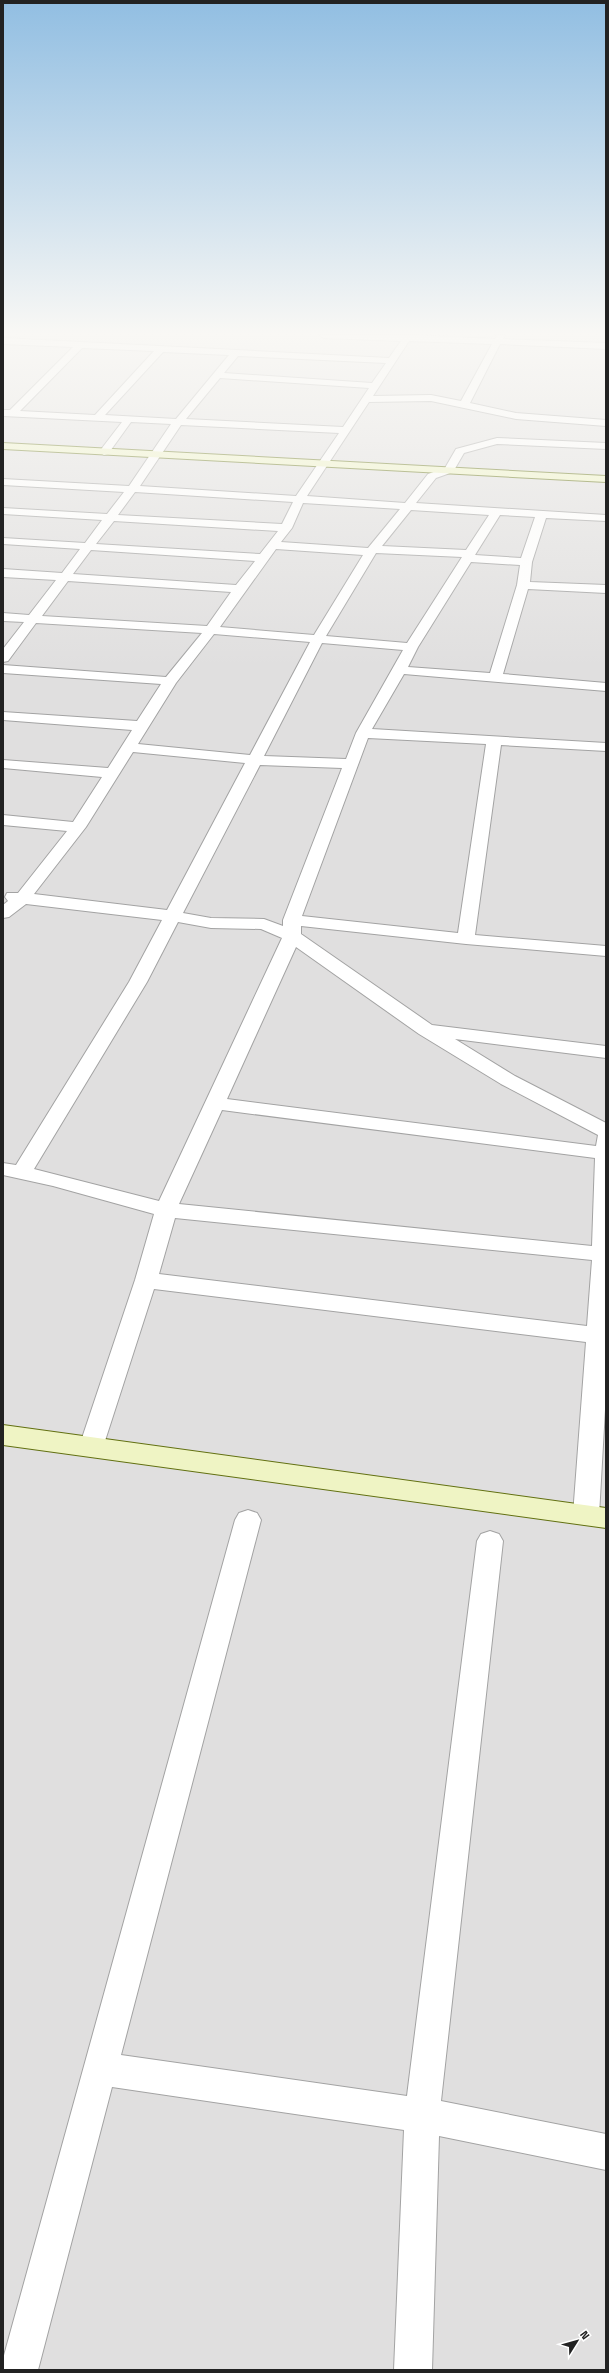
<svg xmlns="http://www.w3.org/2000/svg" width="609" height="2373" font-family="'Space Grotesk',sans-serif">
	<rect width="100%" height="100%" fill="#f1efe9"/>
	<rect fill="#e0dfdf" x="3" y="335" width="603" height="2035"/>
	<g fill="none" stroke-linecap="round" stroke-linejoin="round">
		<defs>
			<g id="street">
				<path d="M320,335H413L495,339L497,335H505L503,339L606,343V349L500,344L470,403L516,413L606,420V426L516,419L431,401L369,402L307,496L405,503L428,474L445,468L456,449L497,438L606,443V449L497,444L464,453L453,472L436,478L416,503L606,515V521L546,518L532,562L530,582L606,585V593L528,589L503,674L606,683V691L404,674L372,729L606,743V751L501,745L475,935L606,946V956L466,944L301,926V934L432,1025L606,1046V1058L455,1039L515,1076L606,1123V1392L599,1515L595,1522L586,1525L577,1522L573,1515L586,1342L154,1289L103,1447L100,1454L91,1456L82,1454L79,1447L135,1280L154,1214L53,1186L3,1175V1163L16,1165L129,982L162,920L26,904L9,917L3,918V905L8,901L5,897L7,893H18L67,831L3,825V815L73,822L102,777L3,768V760L108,768L132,730L3,720V712L137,721L161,684L3,673V665L166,677L202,633L36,623L8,661L3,662V649L24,622L3,621V613L29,615L56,580L3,577V569L62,573L80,549L3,544V538L85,543L102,520L3,514V508L107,514L124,492L3,485V479L129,486L171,424L131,422L108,454L104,455L99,452L122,422L3,416V410H10L73,347L3,344V338L389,358L401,341L324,338ZM409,341L492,344L461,401L431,395L373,396ZM82,348L154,351L95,415L20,411ZM163,352L229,355L176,419L105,415ZM238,356L386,363L372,383L224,373ZM220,378L369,388L343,427L186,419ZM181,425L339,433L296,496L140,486ZM135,492L293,502L282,524L118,515ZM303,503L400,509L368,548L281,542L292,528ZM411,510L489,515L466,550L382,546ZM500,515L535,517L521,558L475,555ZM114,521L278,531L260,554L96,544ZM276,549L363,555L314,635L220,627ZM91,550L255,561L236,585L73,574ZM376,553L462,557L407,643L326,636ZM471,562L520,565L517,585L490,673L408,667L418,647ZM68,581L231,592L207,626L42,616ZM214,634L310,642L250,755L138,744L176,683ZM322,643L403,650L356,733L346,759L264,756ZM368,738L486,744L458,933L302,916ZM133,752L245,763L167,910L34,894L86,827ZM260,765L342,768L283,920V926L264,919L211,918L183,913ZM178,922L211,928L261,929L282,938L159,1201L34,1169L147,982ZM296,947L419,1034L501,1084L598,1135L596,1146L227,1099ZM222,1110L595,1158L592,1246L179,1204ZM175,1218L592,1260L587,1326L159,1274Z"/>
				<path d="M248,1510L257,1513L261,1520L121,2055L407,2096L477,1541L481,1534L490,1531L499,1534L503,1541L441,2101L606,2134V2170L439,2136L432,2370H394L404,2130L112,2087L38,2370H3V2359L235,1520L239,1513Z"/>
			</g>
			<g id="secondary">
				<path d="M3,443L606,476V482L3,449Z"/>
				<path d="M3,1425L606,1508V1528L3,1445Z"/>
			</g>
		</defs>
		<use href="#street" stroke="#a3a3a3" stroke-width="2"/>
		<use href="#secondary" stroke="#627011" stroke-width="2"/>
		<use href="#street" fill="#fff" fill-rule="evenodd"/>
		<use href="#secondary" fill="#eff4c4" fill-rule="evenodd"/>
	</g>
	<linearGradient id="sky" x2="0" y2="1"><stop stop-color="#91bee2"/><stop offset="0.5" stop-color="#f9f8f5"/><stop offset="1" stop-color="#f9f8f5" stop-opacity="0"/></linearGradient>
	<rect width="609" height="667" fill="url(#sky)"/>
	<rect width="609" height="2373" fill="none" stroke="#222222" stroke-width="8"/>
	<g transform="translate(577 2341) rotate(53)" stroke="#ffffff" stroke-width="3" paint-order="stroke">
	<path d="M0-3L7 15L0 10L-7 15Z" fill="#222222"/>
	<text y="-6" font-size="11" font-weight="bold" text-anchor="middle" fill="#222222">N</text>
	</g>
</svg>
